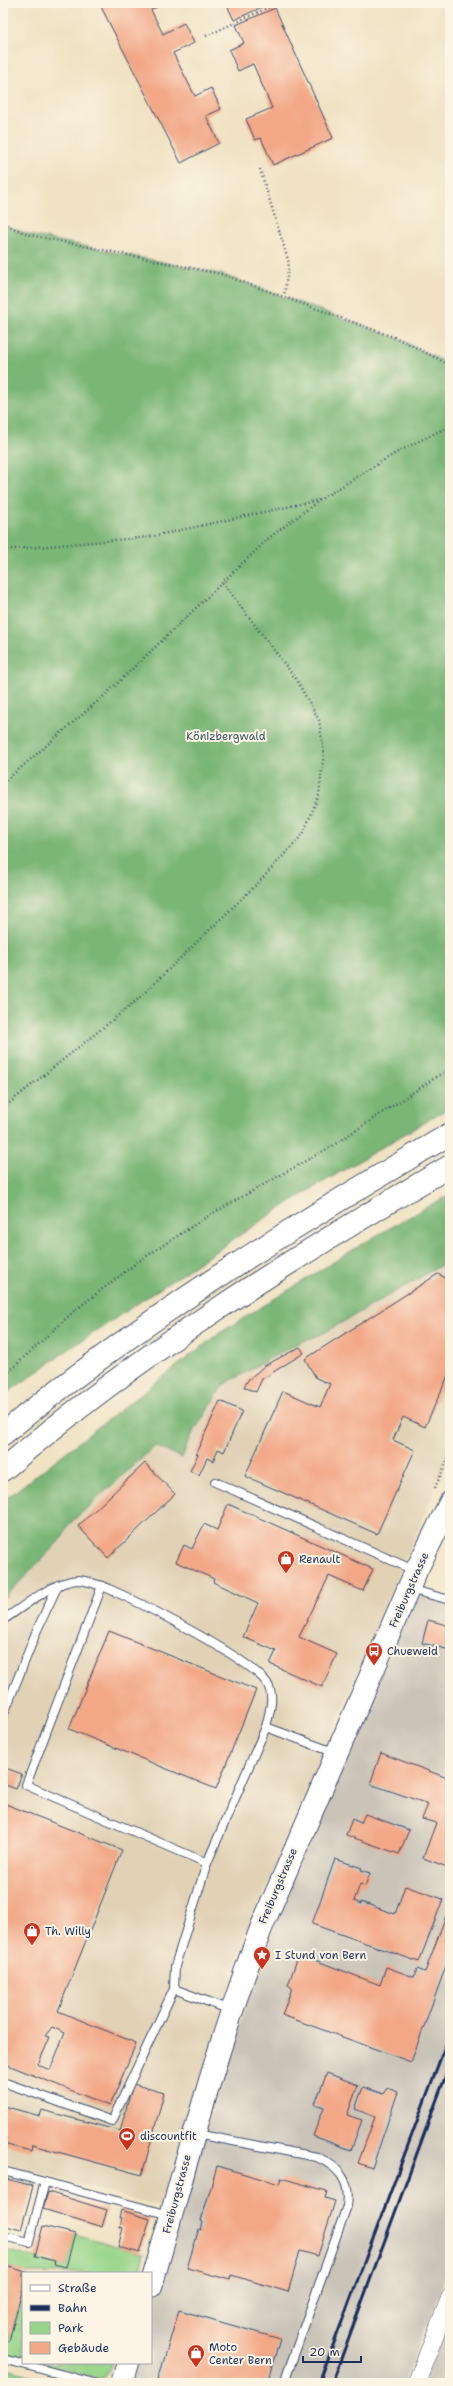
<svg xmlns="http://www.w3.org/2000/svg" width="453" height="2386" font-family="'Shantell Sans',sans-serif">
	<rect width="100%" height="100%" fill="#fcf5e5"/>
	<filter id="ink" filterUnits="userSpaceOnUse"><feTurbulence type="fractalNoise" baseFrequency=".025" numOctaves="2"/><feDisplacementMap in="SourceGraphic" scale="8" xChannelSelector="R" yChannelSelector="G"/><feConvolveMatrix kernelMatrix="1 2 1 2 8 2 1 2 1" color-interpolation-filters="sRGB"/></filter>
	<filter id="wash" filterUnits="userSpaceOnUse"><feTurbulence type="fractalNoise" baseFrequency=".012" numOctaves="4" result="noise"/><feDisplacementMap in="SourceGraphic" scale="16" xChannelSelector="R" yChannelSelector="G"/><feGaussianBlur stdDeviation="0.9" result="paint"/><feColorMatrix in="noise" values="0 0 0 0 0 0 0 0 0 0 0 0 0 0 0 0 0 1.4 0 .05"/><feComposite in="paint" operator="in"/></filter>
	<g filter="url(#wash)">
		<rect width="100%" height="100%" fill="#f0e2c3"/>
		<path fill="#e1d2b6" d="M450,1260V1453L238,1956L167,2209L3,2163V1599L63,1537L67,1526L155,1446L182,1458L188,1441L223,1385L300,1342L322,1334Z"/>
		<g fill="#c9c3b8">
			<path d="M416,1593L450,1603V2265L404,2383H131L136,2363H151V2306L241,2018L292,1879Z"/>
			<path d="M450,2282V2383H409Z"/>
		</g>
		<g fill="#99d58a" stroke="#5a8274">
			<path d="M75,2234L144,2254L139,2273H27L3,2265V2249L66,2267Z"/>
			<path d="M23,2288V2358L3,2353V2340L9,2341Z"/>
			<path d="M41,2363H112L105,2377L99,2379Z"/>
			<path d="M3,2368L33,2376L31,2383H3Z"/>
		</g>
		<g fill="#7ab676" stroke="#4a726a">
			<path d="M3,224L30,235L221,274L399,339L450,365V1107L288,1203L65,1352L3,1396Z"/>
			<path d="M450,1194V1260L322,1334L300,1342L223,1385L188,1441L182,1458L155,1446L67,1526L63,1537L3,1599V1501L218,1334L372,1238Z"/>
		</g>
		<g id="blocks">
			<g fill="#f2a887" fill-rule="evenodd">
				<path d="M99,3H165L151,10L163,34L184,23L194,43L173,53L195,96L211,88L221,109L206,116L219,143L181,163Z"/>
				<path d="M226,3H271L234,20Z"/>
				<path d="M275,8L333,138L273,165L261,138L255,140L246,119L272,108L253,64L238,71L229,50L244,43L236,25Z"/>
				<path d="M438,1274L450,1280V1371L425,1427L403,1417L393,1440L415,1450L377,1534L245,1476L283,1391L320,1407L330,1384L316,1378L305,1359Z"/>
				<path d="M300,1347L304,1353L262,1379L256,1392L244,1387L248,1380L264,1366Z"/>
				<path d="M220,1401L242,1411L224,1452L218,1449L213,1461L207,1458L199,1475L190,1471L198,1454L196,1453Z"/>
				<path d="M145,1463L175,1494L108,1558L78,1526Z"/>
				<path d="M228,1504L373,1569L363,1591L329,1576L299,1637L337,1654L322,1687L270,1664L276,1651L243,1637L258,1603L213,1582L214,1579L176,1562L184,1545L192,1549L204,1524L217,1530Z"/>
				<path d="M428,1620L450,1626V1650L422,1643Z"/>
				<path d="M109,1631L256,1690L216,1789L69,1729Z"/>
				<path d="M381,1753L450,1779V1868L423,1858L436,1823L422,1819L428,1804L370,1784Z"/>
				<path d="M3,1767L22,1774L16,1789L3,1784Z"/>
				<path d="M3,1803L122,1850L58,2011L136,2043L110,2106L3,2063ZM52,2027L65,2033L50,2070L38,2065L50,2037L45,2036Z"/>
				<path d="M365,1814L409,1830L399,1854L346,1835L352,1819L361,1823Z"/>
				<path d="M335,1859L362,1868L361,1870L370,1873L365,1886L360,1884L354,1901L361,1904V1902L395,1914L405,1886L443,1899L419,1962L312,1924Z"/>
				<path d="M450,1905V1955L411,2062L282,2015L292,1988L288,1985L299,1954L380,1985L386,1967L414,1977L417,1969L425,1972Z"/>
				<path d="M327,2073L358,2085L347,2115L362,2120L351,2150L313,2136L324,2107L315,2104Z"/>
				<path d="M133,2084L164,2093L142,2175L32,2145L31,2151L3,2144V2106L40,2116L42,2110L120,2131Z"/>
				<path d="M363,2087L383,2094L387,2088L398,2092L372,2168L358,2163L375,2117L355,2109Z"/>
				<path d="M217,2166L279,2184L281,2178L327,2191L325,2198L335,2201L318,2256L300,2251L288,2292L231,2275L230,2280L187,2268L199,2229L201,2230L203,2222L201,2221Z"/>
				<path d="M3,2178L33,2186L21,2230L3,2225Z"/>
				<path d="M48,2192L107,2210L102,2227L43,2209Z"/>
				<path d="M121,2210L150,2219L140,2253L118,2247L123,2228L120,2227L122,2218H119Z"/>
				<path d="M43,2226L75,2234L66,2267L54,2264L55,2261L35,2256Z"/>
				<path d="M3,2265L29,2273H23V2288L9,2341L3,2340Z"/>
				<path d="M179,2310L280,2339L267,2383H157Z"/>
			</g>
		</g>
	</g>
	<g filter="url(#ink)">
		<use href="#blocks" fill-opacity="0" stroke="#3b4a6d" stroke-width="1"/>
		<g fill="none" stroke-linecap="round" stroke-linejoin="round">
			<defs>
				<g id="lane">
					<path d="M215,1482L416,1571"/>
					<path d="M409,1589L450,1600"/>
					<path d="M3,1620C23,1607 54,1581 78,1580C85,1580 95,1584 102,1586"/>
					<path d="M3,1716L37,1630L58,1585"/>
					<path d="M207,1863L26,1785L102,1586C133,1599 255,1660 268,1685C275,1698 269,1713 266,1727"/>
					<path d="M174,1989L175,1966L207,1863L266,1727L336,1753"/>
					<path d="M3,2082L112,2121L174,1989L231,2010"/>
					<path d="M196,2134L317,2157C339,2167 351,2181 347,2206L284,2383"/>
					<path d="M3,2171L170,2215"/>
					<path d="M3,2236L29,2242L45,2182"/>
					<path d="M3,2359L94,2383"/>
				</g>
				<path id="street" d="M416,2383L450,2297"/>
				<g id="primary">
					<path d="M151,2286C186,2165 217,2044 262,1926L416,1571L450,1503"/>
					<path d="M122,2383L128,2363"/>
				</g>
				<g id="highway">
					<path d="M3,1434C142,1319 295,1225 450,1134"/>
					<path d="M3,1470C140,1352 294,1257 450,1166"/>
				</g>
			</defs>
			<use href="#lane" stroke="#3b4a6d" stroke-width="10"/>
			<use href="#street" stroke="#3b4a6d" stroke-width="18"/>
			<use href="#primary" stroke="#3b4a6d" stroke-width="24"/>
			<use href="#highway" stroke="#3b4a6d" stroke-width="24"/>
			<g stroke="#3b4a6d" stroke-width="2.5" stroke-dasharray="1 3" stroke-linecap="butt">
				<path d="M447,3L450,7"/>
				<path d="M206,36L278,3"/>
				<path d="M260,169L289,263L284,296"/>
				<path d="M3,224L30,235L221,274L399,339L450,365"/>
				<path d="M3,550L149,537L319,500"/>
				<path d="M3,783L105,695L270,537L321,499L399,451L450,426"/>
				<path d="M3,1108L136,1001L260,881L303,834L319,795L324,753L319,720L296,679L222,582"/>
				<path d="M3,1377L74,1311L139,1261L208,1216L332,1146L450,1068"/>
				<path d="M435,1488L450,1454"/>
			</g>
			<use href="#lane" stroke="#fff" stroke-width="8"/>
			<use href="#street" stroke="#fff" stroke-width="17"/>
			<use href="#primary" stroke="#fff" stroke-width="22"/>
			<use href="#highway" stroke="#fff" stroke-width="22"/>
			<g stroke="#1b2f5e" stroke-width="3">
				<path d="M319,2383L450,2033"/>
				<path d="M332,2383L450,2064"/>
			</g>
		</g>
	</g>
	<defs>
		<symbol id="shop-pin" viewBox="-11 -11 22 30"><path d="M0 17L-7.5 6A9.5 9.5 0 1 1 7.5 6Z" fill="#c8321e" stroke="#fcf5e5"/><path d="M-5-2.5h2.3a2.7 3.5 0 0 1 5.4 0H5L5.5 6h-11ZM-1.5-2.5h3a1.5 2.3 0 0 0-3 0Z" fill="#fff"/></symbol>
		<symbol id="bus-pin" viewBox="-11 -11 22 30"><path d="M0 17L-7.5 6A9.5 9.5 0 1 1 7.5 6Z" fill="#c8321e" stroke="#fcf5e5"/><path d="M-5-6H5V4H4V6H2V4H-2V6H-4V4H-5ZM-3.5-4V0h7V-4ZM-3.5 1.2v1.5H-2V1.2ZM2 1.2v1.5H3.5V1.2Z" fill="#fff"/></symbol>
		<symbol id="sight-pin" viewBox="-11 -11 22 30"><path d="M0 17L-7.5 6A9.5 9.5 0 1 1 7.5 6Z" fill="#c8321e" stroke="#fcf5e5"/><path d="M0-6L1.8-2.2L6-1.7L2.9 1.2L3.7 5.4L0 3.3L-3.7 5.4L-2.9 1.2L-6-1.7L-1.8-2.2Z" fill="#fff"/></symbol>
		<symbol id="stadium-pin" viewBox="-11 -11 22 30"><path d="M0 17L-7.5 6A9.5 9.5 0 1 1 7.5 6Z" fill="#c8321e" stroke="#fcf5e5"/><path d="M0-5a6.5 5 0 1 0 0 10a6.5 5 0 1 0 0-10ZM-3.5-1.8h7v3.6h-7Z" fill="#fff"/></symbol>
	</defs>
	<g fill-rule="evenodd">
		<use href="#shop-pin" x="276" y="1549" width="20" height="27"/>
		<use href="#bus-pin" x="364" y="1641" width="20" height="27"/>
		<use href="#shop-pin" x="22" y="1921" width="20" height="27"/>
		<use href="#sight-pin" x="252" y="1945" width="20" height="27"/>
		<use href="#stadium-pin" x="117" y="2126" width="20" height="27"/>
		<use href="#shop-pin" x="186" y="2343" width="20" height="27"/>
	</g>
	<g text-anchor="middle" dominant-baseline="central" stroke-width="4" stroke-linejoin="round" paint-order="stroke">
		<g font-size="11" fill="#3a5869" stroke="#fcf5e5">
			<text x="226" y="736">Könizbergwald</text>
		</g>
		<g font-size="11" fill="#1b2f5e" stroke="#fcf5e5" text-anchor="start">
			<text x="299" y="1559">Renault</text>
			<text x="387" y="1651">Chueweid</text>
			<text x="45" y="1931">Th. Willy</text>
			<text x="275" y="1955">I Stund von Bern</text>
			<text x="140" y="2136">discountfit</text>
			<text x="209" y="2347">Moto<tspan x="209" dy="13">Center Bern</tspan></text>
		</g>
		<g font-size="11" fill="#1b2f5e" stroke="#fcf5e5">
			<text transform="translate(409 1590) rotate(-66)">Freiburgstrasse</text>
			<text transform="translate(278 1886) rotate(-67)">Freiburgstrasse</text>
			<text transform="translate(177 2194) rotate(-75)">Freiburgstrasse</text>
		</g>
	</g>
	<rect width="453" height="2386" fill="none" stroke="#fcf5e5" stroke-width="16"/>
	<rect x="22" y="2272" width="130" height="92" fill="#fcf5e5" stroke="#a2a6af"/>
	<rect x="30" y="2285" width="20" height="6" fill="#ffffff" stroke="#a2a6af"/>
	<text x="58" y="2292" font-size="12" fill="#1b2f5e">Straße</text>
	<rect x="30" y="2305" width="20" height="6" fill="#1b2f5e" stroke="#a2a6af"/>
	<text x="58" y="2312" font-size="12" fill="#1b2f5e">Bahn</text>
	<rect x="30" y="2322" width="20" height="12" fill="#99d58a" stroke="#a2a6af"/>
	<text x="58" y="2332" font-size="12" fill="#1b2f5e">Park</text>
	<rect x="30" y="2342" width="20" height="12" fill="#f2a887" stroke="#a2a6af"/>
	<text x="58" y="2352" font-size="12" fill="#1b2f5e">Gebäude</text>
	<path d="M303 2356v6h58v-6" fill="none" stroke="#1b2f5e" stroke-width="2"/>
	<text x="309" y="2356" font-size="12" fill="#1b2f5e" stroke="#fcf5e5" stroke-width="3" paint-order="stroke">20 m</text>
</svg>
